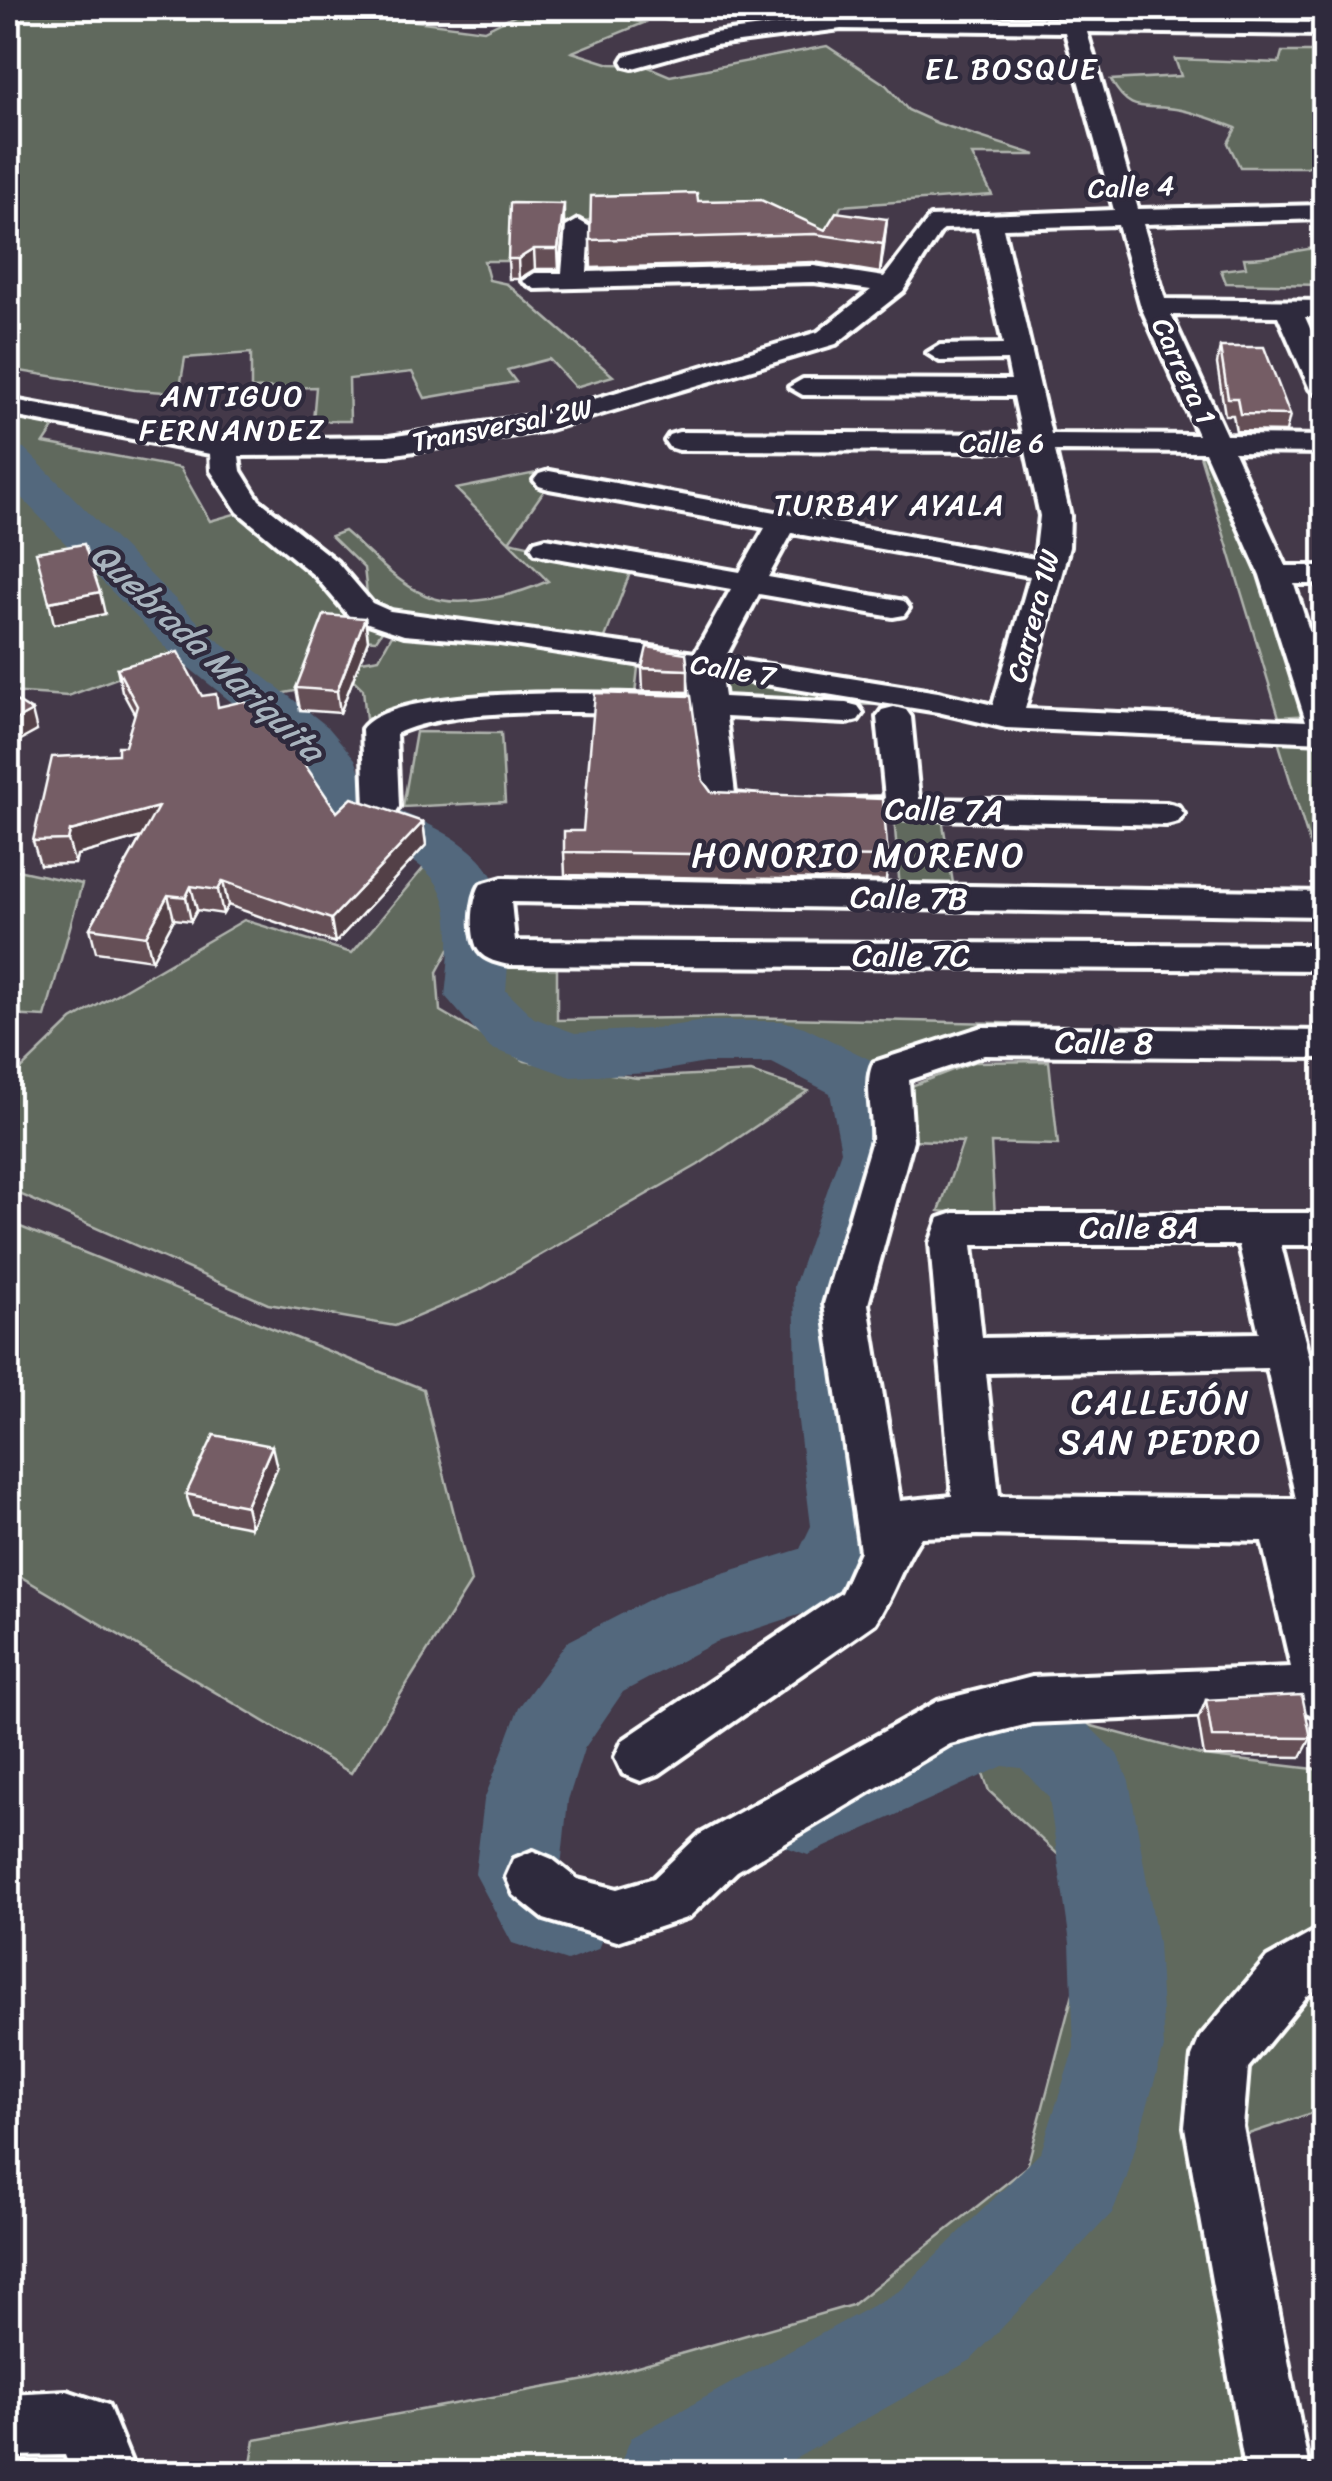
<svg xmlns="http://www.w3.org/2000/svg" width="1332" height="2481" font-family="Sriracha,sans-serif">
	<rect width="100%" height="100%" fill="#443949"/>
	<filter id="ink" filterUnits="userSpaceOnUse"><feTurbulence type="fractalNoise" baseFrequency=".01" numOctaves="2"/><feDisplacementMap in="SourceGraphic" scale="20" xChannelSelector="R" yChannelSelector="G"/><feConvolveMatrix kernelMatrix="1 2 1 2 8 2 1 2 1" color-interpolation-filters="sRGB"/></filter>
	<g filter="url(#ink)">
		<g fill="#60695d" stroke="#b0b4ae" stroke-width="2.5">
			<path d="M8,8H315L484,30L529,8H571L644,23L572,52L610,64L644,65L670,76L827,46L886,85L908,110L937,123L1036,155H972L992,195L841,206L828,240L593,219L573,224L512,223L510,261H484L489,280L507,284L613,376L575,387L549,359L507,370L516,382L425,398L412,372L349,379L350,421H313L316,387L251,389V353L185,358L179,393L135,390L8,369Z"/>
			<path d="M612,8H766L752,11L755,16L669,21Z"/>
			<path d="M1282,52H1324V160L1306,167H1240L1228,143L1236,128C1218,121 1199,114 1181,110C1146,102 1132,118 1111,80L1181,76L1175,59L1279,63Z"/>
			<path d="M1324,247V285L1226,283L1221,270L1246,267L1244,258C1271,259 1297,249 1324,247Z"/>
			<path d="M8,412L58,422L44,443L180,468L210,521L241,512L318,568L344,612L382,631L376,640L328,637L338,665L379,658L392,635L639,659L635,694L452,700L366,719L363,689L338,665L321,686L264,697L207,645L68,696L9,692Z"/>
			<path d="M1199,452H1224L1310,715L1279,717Z"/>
			<path d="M536,473L548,485L509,541L632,568L603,643L398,616L368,602L364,568L331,536L344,531C370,553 394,581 425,595C459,611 516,595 548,581L456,489Z"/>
			<path d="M716,672L938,706L727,702Z"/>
			<path d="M416,732L501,733L505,802L403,807Z"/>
			<path d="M1316,740L1324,764V890L1278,741Z"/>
			<path d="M894,816L942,818L954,889L900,890Z"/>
			<path d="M426,865L452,886L461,927L437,972L440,1011L525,1061L637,1078L751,1072L808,1091L698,1165L478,1291L395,1326L268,1304L8,1189V1082L72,1020L244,920L352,953Z"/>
			<path d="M8,868L82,884L45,1017L8,1015Z"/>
			<path d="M498,953L557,959V1020L741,1017L1039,1024L888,1072C855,1055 821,1035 782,1032C702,1025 598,1070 526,1028C512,1020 498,1005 485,995Z"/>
			<path d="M1049,1061L1058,1145L991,1143L995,1217L939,1211L963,1142L911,1140L901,1090L973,1062Z"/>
			<path d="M8,1222L423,1389L471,1582L351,1773L8,1569Z"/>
			<path d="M1051,1715L1204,1756L1322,1770L1324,1777V2109L1197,2151L1203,2161L1242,2473L249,2474L255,2440L592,2379L852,2305L1027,2167L1077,1978L1064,1860L989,1791L967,1730Z"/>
		</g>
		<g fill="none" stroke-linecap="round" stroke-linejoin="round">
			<g fill="#52687d" fill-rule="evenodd">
				<path d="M8,444L24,448L210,634L328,727L355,759L370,799C480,843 518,864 506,991L534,1018L575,1033L649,1029L705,1021H782L804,1027L881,1065L891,1081L907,1151L862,1286L869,1413L887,1526L854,1597L716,1642L623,1692L584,1749L568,1800L561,1867L568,1878L598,1889L610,1919L598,1949L567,1961L512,1943L475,1874L484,1800L519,1707L567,1642L666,1591L800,1549L811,1526L797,1413L794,1286L841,1151L830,1093L772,1063H705L649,1073L571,1077L490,1048L445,996C460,869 437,867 326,822L302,763L290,749L174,656L8,484Z"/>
				<path d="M998,1692L1042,1697L1071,1708L1117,1754L1129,1781L1158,1943L1164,2048L1126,2180L1112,2213L971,2360L768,2474H616L631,2438L901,2290L1041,2152L1074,2048L1070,1943L1049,1798L1021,1768L1003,1766L808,1855L778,1844L766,1816L778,1788Z"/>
			</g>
			<defs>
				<g id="minor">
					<path d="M1059,8H1079L1083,20L1324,23V35L1087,32L1138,209L1324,205V219L1143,224L1165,299L1324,301V317H1305L1324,360V397L1310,389L1278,316L1171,315L1226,435L1324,436V453L1234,452L1286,566H1324V584H1294L1324,677V742L1006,728L938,712L721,677L724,697L846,703L858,706L863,713L858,720L846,723L726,717L735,794L778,799L783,807L778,815L766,818L711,812L701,796L693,715C618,714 459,702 396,734L399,807L394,815L382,818L370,815L365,807L362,729C395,682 631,694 691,696L688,672L500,643L404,635L350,617L315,576L238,512L211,471L210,454L8,415V399L224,439L389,437L544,414L818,332L871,290L814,282L535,289L522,281L535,273H562L566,227L578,220L590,227L587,272L814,266L884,277L930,217L1114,210L1065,32L841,29L715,45L633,68L625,66L622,61L625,56L714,33L841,17L1062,19ZM1118,225L1141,307L1198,435L1051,434L1003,228ZM978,228L1003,344L940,345L927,353L940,361L1007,360L1011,380L803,379L789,387L803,395L1014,396L1022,434L679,432L669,435L665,441L669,447L679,450L1026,451L1040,516L1035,559L549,471L539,474L534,480L539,486L549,489L765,528L740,572L546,538L535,541L531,547L535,553L546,556L731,589L695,653L390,611L372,603L337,562L259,500L241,471L239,456L389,455L547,430L836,344L903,291L940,233L945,229ZM1055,451L1205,452L1260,575L1306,721L1025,709L1069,547L1070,516ZM792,533L1030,576L993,705L938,692L725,658L759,594L893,617L904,615L909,608L904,601L893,599L768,577Z"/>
					<path d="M894,707L906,710L911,717L919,799L1166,803L1178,806L1184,814L1178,822L1166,825L815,816L810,808L815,800L885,798L877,717L882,710Z"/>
					<path d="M502,878L1324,892V916L511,902L515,941L1324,945V970L510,965C500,963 485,960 479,951C469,936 472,898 481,884Z"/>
					<path d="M982,1027L1324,1031V1058L984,1055L909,1080L913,1140L868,1304L900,1501L952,1496L930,1243L939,1218L954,1213H1324V1245H1281L1324,1417V1534L1309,1538L1324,1600V1721L1304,1711L1032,1723L950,1744L737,1871L689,1917L617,1941L544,1919L514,1895L506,1877L514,1859L533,1851L552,1859L577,1879L617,1889L654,1878L699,1835L938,1701L1032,1677L1291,1667L1262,1541L977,1535L921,1537C902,1564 894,1595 875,1623L659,1774L641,1781L623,1774L615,1757L623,1740L841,1593L860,1551L824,1304L872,1140C874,1117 863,1081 874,1062ZM972,1245H1239L1259,1333L982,1338ZM1267,1368L1296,1499L999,1496L986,1373Z"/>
					<path d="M1324,1926V1984L1307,1996L1248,2068L1243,2127L1310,2474H1246L1185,2127L1192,2057L1200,2037L1267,1958Z"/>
					<path d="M67,2391L108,2405L136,2474H72L65,2455L8,2456V2394Z"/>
				</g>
			</defs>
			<use href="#minor" stroke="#fff" stroke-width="8"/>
			<use href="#minor" fill="#2f2a3d" fill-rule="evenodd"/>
		</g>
		<g fill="#655057" stroke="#fff" stroke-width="2.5">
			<path d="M698,201L825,230L887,219L880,273L814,262L591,268L590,240Z"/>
			<path d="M564,224L559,269H535L519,279H509L508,259Z"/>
			<path d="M1220,347L1290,415L1286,432L1236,431L1233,415H1225L1217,364Z"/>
			<path d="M365,618L368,640L340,713L300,710L296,688Z"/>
			<path d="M117,668L202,696L218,707L337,812L423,822L426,845L335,943L228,905L223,914L197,910L191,921L174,919L152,960L96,952L90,928L141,837L77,855L75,864L40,865L33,841L125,746L135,715L122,691Z"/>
			<path d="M642,668L688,670V692L643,691Z"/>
			<path d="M703,781L711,792L888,857L886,881L565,875L564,852L583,831Z"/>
			<path d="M277,1468L251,1527L193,1516L186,1494Z"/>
			<path d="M1206,1700L1311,1738L1301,1757L1204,1756L1198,1719Z"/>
		</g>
		<g fill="#524147" stroke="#fff" stroke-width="2.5">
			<path d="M564,204V224L559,269L558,249Z"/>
			<path d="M887,219L884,247L880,273L883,244Z"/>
			<path d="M534,249L535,269L519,279L518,259Z"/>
			<path d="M100,592L105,614L54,624L49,602Z"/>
			<path d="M365,618L368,640L340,713L337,691Z"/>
			<path d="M32,711L37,731L8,747V724Z"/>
			<path d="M158,807L163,831L77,855L75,864L68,840L70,831Z"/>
			<path d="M423,822L426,845L335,943L331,919Z"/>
			<path d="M223,881L228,905L223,914L218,890Z"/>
			<path d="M191,886L197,910L191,921L186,897Z"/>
			<path d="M168,895L174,919L152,960L146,936Z"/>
			<path d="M272,1446L277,1468L251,1527L246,1506Z"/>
			<path d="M45,2464L55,2474H43Z"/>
		</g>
		<g fill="#755d65" stroke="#fff" stroke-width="2.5">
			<path d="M697,193L698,201L761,200L825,230L836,212L887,219L883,244L815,234L590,240L591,196Z"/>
			<path d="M510,203L564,204L558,249H534L518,259H508Z"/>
			<path d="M1220,347H1264L1290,415L1240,414L1237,398H1228Z"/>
			<path d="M84,544L100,592L49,602L36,552Z"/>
			<path d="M324,615L365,618L337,691L296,688Z"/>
			<path d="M647,647L686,653L688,670L642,668Z"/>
			<path d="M178,652L202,696L216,694L218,707L244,701L286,737L337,812L352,798L423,822L331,919L223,881L218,890L191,886L186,897L168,895L146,936L90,928L158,807L70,831L68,840L33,841L52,757L118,754V746H125L137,706L117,668Z"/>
			<path d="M595,693L691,696L703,781L711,792L883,799L888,857L564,852V831H583Z"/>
			<path d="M8,696L32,711L8,724Z"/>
			<path d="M214,1435L272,1446L246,1506L186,1494Z"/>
			<path d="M1302,1695L1311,1738L1212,1737L1206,1700Z"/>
			<path d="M8,2463L45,2464L43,2474H8Z"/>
		</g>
	</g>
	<g text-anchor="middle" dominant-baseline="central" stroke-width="9" stroke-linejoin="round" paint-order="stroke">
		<g font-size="28" fill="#fff" stroke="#2f2a3d">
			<text transform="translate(1131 187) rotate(-2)">Calle 4</text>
			<text transform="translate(1184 371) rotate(65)">Carrera 1</text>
			<text transform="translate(502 425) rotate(-11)">Transversal 2W</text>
			<text x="1002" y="442">Calle 6</text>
			<text transform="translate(1033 616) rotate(-75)">Carrera 1W</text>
			<text transform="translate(733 670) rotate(9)">Calle 7</text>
		</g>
		<g font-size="30" letter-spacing="2.5" fill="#fff" stroke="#2f2a3d">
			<text x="1012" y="69">EL BOSQUE</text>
			<text x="233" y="396">ANTIGUO<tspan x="233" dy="34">FERNANDEZ</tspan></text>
			<text x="890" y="505">TURBAY AYALA</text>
		</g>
		<g font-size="32" fill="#fff" stroke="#2f2a3d">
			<text transform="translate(944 810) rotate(1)">Calle 7A</text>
			<text transform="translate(909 898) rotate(1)">Calle 7B</text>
			<text x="911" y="955">Calle 7C</text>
			<text transform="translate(1104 1043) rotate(1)">Calle 8</text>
			<text x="1139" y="1227">Calle 8A</text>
		</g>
		<g font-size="35" font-style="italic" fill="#a8b4be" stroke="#2f2a3d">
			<text transform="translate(208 652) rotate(43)">Quebrada Mariquita</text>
		</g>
		<g font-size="35" letter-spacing="2.5" fill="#fff" stroke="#2f2a3d">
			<text x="859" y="855">HONORIO MORENO</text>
			<text x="1161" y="1402">CALLEJÓN<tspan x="1161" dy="40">SAN PEDRO</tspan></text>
		</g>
	</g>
	<rect width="1332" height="2481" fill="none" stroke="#2f2a3d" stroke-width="40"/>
	<rect x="20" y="20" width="1292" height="2441" fill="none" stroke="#fff" stroke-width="4" filter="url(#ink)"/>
</svg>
